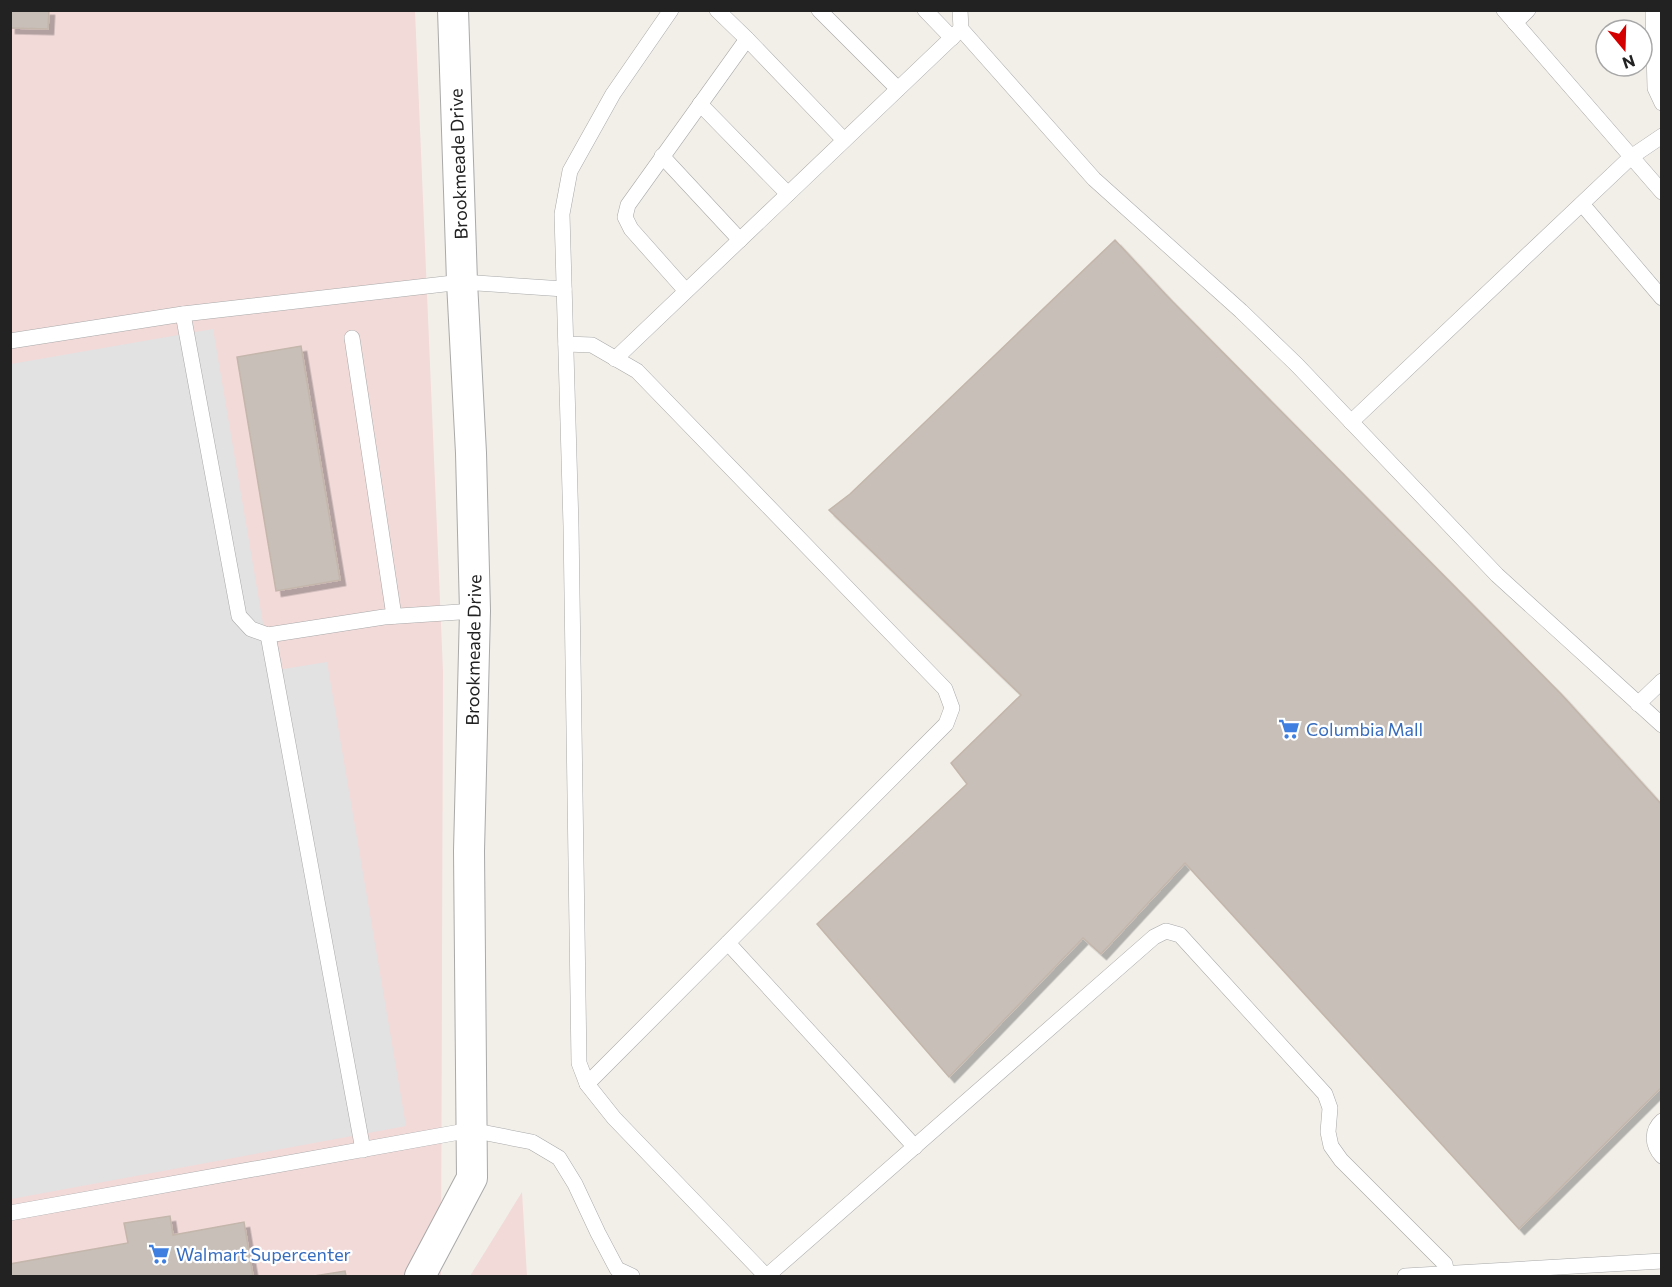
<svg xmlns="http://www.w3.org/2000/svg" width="1672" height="1287" font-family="Commissioner,sans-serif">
	<defs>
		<filter id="shadow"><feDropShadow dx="5.5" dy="5.5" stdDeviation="0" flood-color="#0004"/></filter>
	</defs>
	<rect width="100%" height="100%" fill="#f2efe9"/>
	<g fill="#f2dad9">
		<path d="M10,11H415L443,671L441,1276H11Z"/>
		<path d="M522,1192L527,1276H470Z"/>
	</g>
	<path fill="#e2e2e2" d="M213,329L271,671L327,662L406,1126L11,1199V364Z"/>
	<g fill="#c7bfb8" stroke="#c4b6ab" stroke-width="1.5" filter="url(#shadow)">
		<path d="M10,10H49L48,29L10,28Z"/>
		<path d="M1115,240L1167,296L1561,694L1662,805V1087L1519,1229L1185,863L1101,954L1083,938L949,1077L817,924L967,784L951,763L1021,695L829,510L850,494Z"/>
		<path d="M301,346L340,580L276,591L237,357Z"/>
		<path d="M170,1216L173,1235L244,1222L253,1276H10V1264L128,1243L124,1223Z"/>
		<path d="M345,1271L346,1276H314Z"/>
	</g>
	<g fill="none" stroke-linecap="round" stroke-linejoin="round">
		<defs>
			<g id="service">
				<path d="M671,10L613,94L570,171L562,214L571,526L579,1063L587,1084L614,1118L766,1276"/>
				<path d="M717,10L747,39"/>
				<path d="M819,10L898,89"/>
				<path d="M925,10L952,38"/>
				<path d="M960,10L961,29L1094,179L1241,311L1297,365L1497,575L1662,725"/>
				<path d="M1504,10L1662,192"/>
				<path d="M1653,11L1655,88L1662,103"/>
				<path d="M1515,23L1528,10"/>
				<path d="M700,104L788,194"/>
				<path d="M662,156L740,240"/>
				<path d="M1582,204L1662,298"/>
				<path d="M686,291L631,229L625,217L628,205L747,39L844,140"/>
				<path d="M183,314L239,616L251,629L268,635L384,617L475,611"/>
				<path d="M352,338L394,616"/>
				<path d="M10,341L183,314L462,282L564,289"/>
				<path d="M566,344L592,345L637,371L945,689L952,708L946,724L587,1084"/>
				<path d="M615,359L961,29"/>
				<path d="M1351,422L1631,157L1662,136"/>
				<path d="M268,635L363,1150"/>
				<path d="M1638,704L1662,681"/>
				<path d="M728,943L915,1147"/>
				<path d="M1662,1121C1651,1131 1652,1145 1662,1156"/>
				<path d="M10,1213L471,1130L532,1142L559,1158L575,1184L598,1233L617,1269L632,1276"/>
				<path d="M767,1276L1154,937L1166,931L1180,935L1325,1094L1330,1108L1328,1132L1331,1146L1341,1160L1445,1264L1447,1274"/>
				<path d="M1405,1276L1662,1261"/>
			</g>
			<path id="minor" d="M420,1276L472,1178L469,851L475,611L471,453L462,282L453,10"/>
		</defs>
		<use href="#service" stroke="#a9a9a9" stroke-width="16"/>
		<use href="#minor" stroke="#a9a9a9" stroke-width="32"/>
		<use href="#service" stroke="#fff" stroke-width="15"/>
		<use href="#minor" stroke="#fff" stroke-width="30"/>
	</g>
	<defs>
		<symbol id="supermarket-bare" viewBox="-9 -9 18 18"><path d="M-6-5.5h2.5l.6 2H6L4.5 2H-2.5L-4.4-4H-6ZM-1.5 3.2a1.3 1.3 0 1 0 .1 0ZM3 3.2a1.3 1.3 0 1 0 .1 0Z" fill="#3f7fe0" stroke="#fff" stroke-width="2.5" paint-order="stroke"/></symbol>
	</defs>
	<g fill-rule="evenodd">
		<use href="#supermarket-bare" x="1274" y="714" width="30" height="30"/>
		<use href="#supermarket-bare" x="144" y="1239" width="30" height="30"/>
	</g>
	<g text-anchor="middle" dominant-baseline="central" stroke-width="4.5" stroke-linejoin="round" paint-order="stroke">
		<g font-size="18" fill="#222" stroke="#fff">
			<text transform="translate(458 164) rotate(-92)">Brookmeade Drive</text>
			<text transform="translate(473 650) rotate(-89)">Brookmeade Drive</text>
		</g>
		<g font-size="18" fill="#366cbe" stroke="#fff" text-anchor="start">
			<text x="1306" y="729">Columbia Mall</text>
			<text x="176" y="1254">Walmart Supercenter</text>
		</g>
	</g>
	<rect width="1672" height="1287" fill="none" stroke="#222222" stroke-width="24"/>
	<g transform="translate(1624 48) rotate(161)"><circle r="28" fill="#ffffff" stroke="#a7a7a7" stroke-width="1.5"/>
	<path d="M0-4.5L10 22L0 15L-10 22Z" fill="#d40000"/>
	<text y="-9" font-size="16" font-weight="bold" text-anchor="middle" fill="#222222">N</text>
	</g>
</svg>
